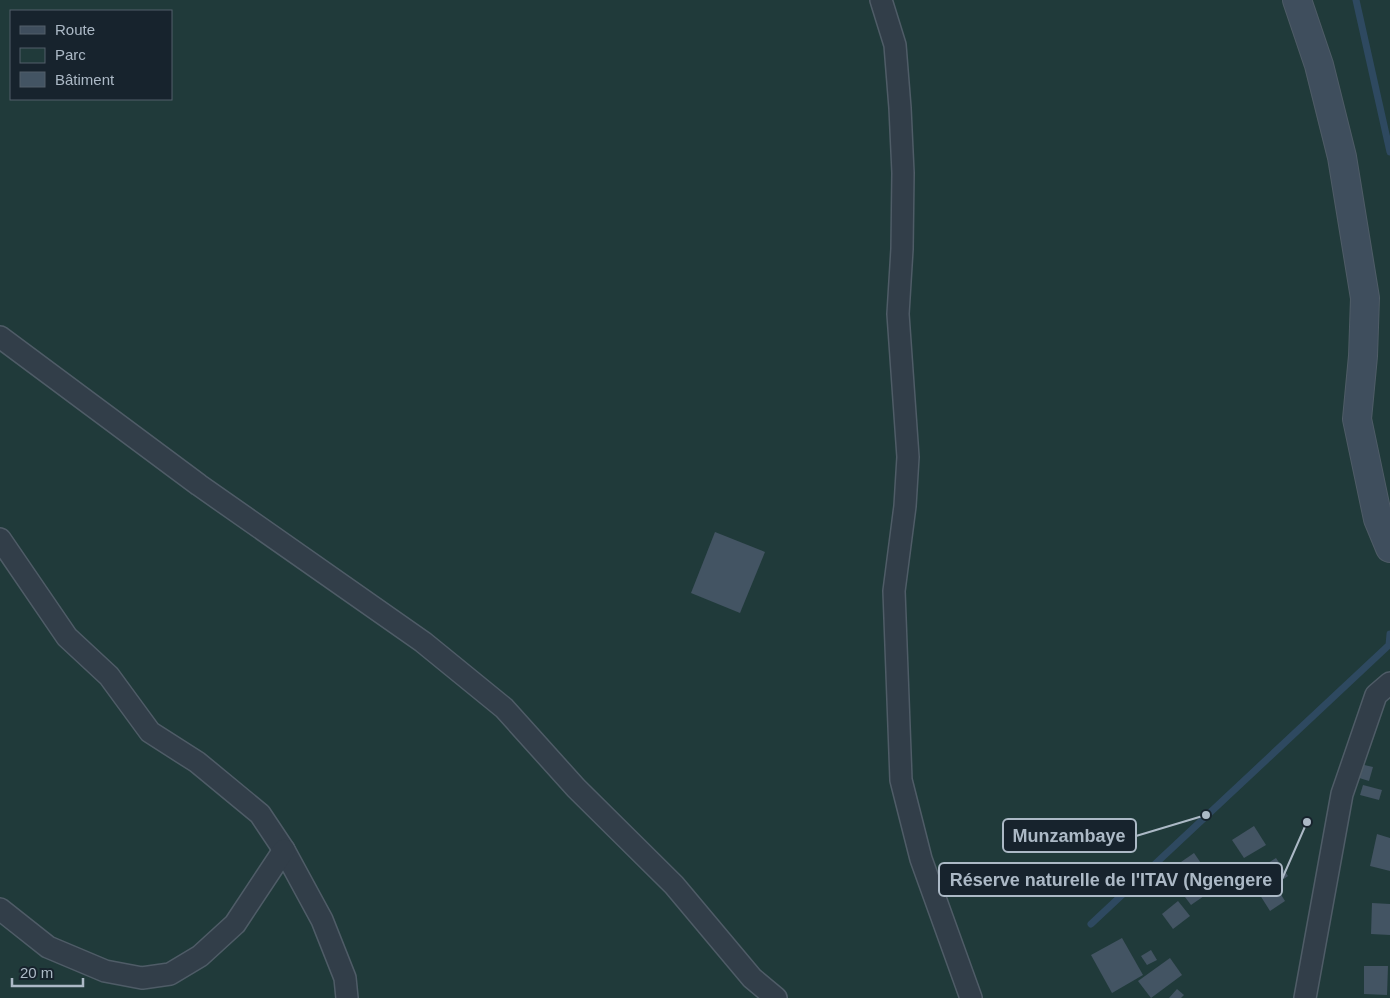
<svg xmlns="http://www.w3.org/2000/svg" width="1390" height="998" font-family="Helvetica,sans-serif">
	<rect width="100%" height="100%" fill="#1e2d39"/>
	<path fill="#203a3a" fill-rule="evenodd" d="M0,0H1390V998H0ZM11,11H171V99H11Z"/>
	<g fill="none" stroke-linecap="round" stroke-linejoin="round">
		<g stroke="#2e4960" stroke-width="7">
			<path d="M1356,0L1390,152"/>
			<path d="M1091,924L1389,645L1390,634"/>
		</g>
	</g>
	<g fill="#435463">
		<path d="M715,532L765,552L740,613L691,593Z"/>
		<path d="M1360,764L1373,767L1369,781L1356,777Z"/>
		<path d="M1363,785L1382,790L1379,800L1360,795Z"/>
		<path d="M1254,826L1266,845L1244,858L1232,840Z"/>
		<path d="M1377,834L1390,838V871L1370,866Z"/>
		<path d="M1194,853L1205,869L1179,888L1168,871Z"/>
		<path d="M1276,858L1288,876L1275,885L1285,901L1270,911L1248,876Z"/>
		<path d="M1196,884L1204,896L1191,905L1182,893Z"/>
		<path d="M1178,901L1190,916L1173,929L1162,914Z"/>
		<path d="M1372,903L1390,904V935L1371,934Z"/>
		<path d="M1122,938L1143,975L1112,993L1091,955Z"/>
		<path d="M1151,950L1157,960L1147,965L1141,956Z"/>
		<path d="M1170,958L1182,975L1151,998L1138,981Z"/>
		<path d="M1364,966H1388L1387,995L1364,994Z"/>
		<path d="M1177,989L1184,995L1181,998H1169Z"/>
	</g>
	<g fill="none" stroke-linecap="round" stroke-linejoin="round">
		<defs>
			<g id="street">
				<path d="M881,0L895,45L900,108L903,173L902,249L898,314L908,457L905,506L894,591L901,780L921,859L971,998"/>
				<path d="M0,337L199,485L423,642L504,708L576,788L674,885L752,978L776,998"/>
				<path d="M0,539L67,637L109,676L150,732L197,762L260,814L284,850L322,920L345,978L347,998"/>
				<path d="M0,909L48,947L105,971L142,978L170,974L200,956L235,924L284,850"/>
				<path d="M1305,998L1342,794L1376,695L1390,683"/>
			</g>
			<path id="secondary" d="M1297,0L1319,65L1342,157L1365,298L1363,356L1357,419L1378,519L1390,548"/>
		</defs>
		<use href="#street" stroke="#4f5c67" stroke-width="24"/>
		<use href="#secondary" stroke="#4f5c67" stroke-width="30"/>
		<use href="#street" stroke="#323e49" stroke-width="21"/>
		<use href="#secondary" stroke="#3f4e5d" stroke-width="28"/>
	</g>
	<path fill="none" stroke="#acb9c6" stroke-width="2" d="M1206 815L1136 836M1307 822L1282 879"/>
	<g fill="#acb9c6" stroke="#17232d" stroke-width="2">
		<circle cx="1206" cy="815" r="5"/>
		<circle cx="1307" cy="822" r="5"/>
	</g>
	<g fill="#17232d" stroke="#acb9c6" stroke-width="2">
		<rect x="1003" y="819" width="133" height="33" rx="5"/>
		<rect x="939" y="863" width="343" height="33" rx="5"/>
	</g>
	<g font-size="18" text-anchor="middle" font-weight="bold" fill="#acb9c6">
		<text x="1069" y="842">Munzambaye</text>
		<text x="1111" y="886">Réserve naturelle de l'ITAV (Ngengere</text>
	</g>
	<rect x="10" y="10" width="162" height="90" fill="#17232d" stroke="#535f6a"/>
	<rect x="20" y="26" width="25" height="8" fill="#3f4e5d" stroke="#535f6a"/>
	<text x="55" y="35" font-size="15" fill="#acb9c6">Route</text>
	<rect x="20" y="48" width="25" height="15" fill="#203a3a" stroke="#535f6a"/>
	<text x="55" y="60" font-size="15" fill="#acb9c6">Parc</text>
	<rect x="20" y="72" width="25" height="15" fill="#435463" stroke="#535f6a"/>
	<text x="55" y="85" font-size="15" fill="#acb9c6">Bâtiment</text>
	<path d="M12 978v8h71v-8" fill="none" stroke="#acb9c6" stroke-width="2.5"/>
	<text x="20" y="978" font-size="15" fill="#acb9c6" stroke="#17232d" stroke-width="4" paint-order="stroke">20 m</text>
</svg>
